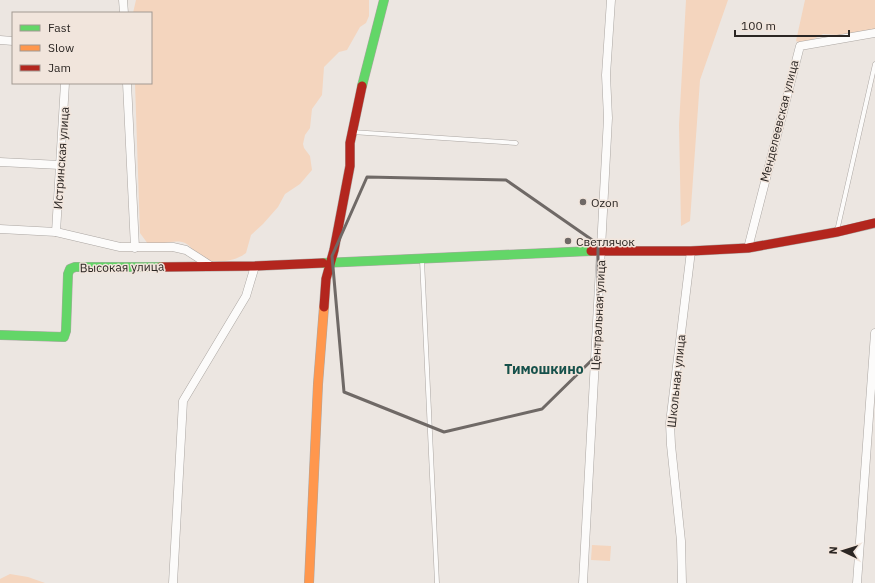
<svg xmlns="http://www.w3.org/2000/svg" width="875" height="583" font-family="'IBM Plex Sans',sans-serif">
	<rect width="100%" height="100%" fill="#ece6e1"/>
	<g fill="#f4d5be">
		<path d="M136,0H369V16L366,23L360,27L347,50L339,52L324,67L322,95L312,109L310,128L305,135L303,144L304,148L310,156L312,170L300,184L285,194L278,207L263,224L251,235L246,253C235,262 211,265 199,256C193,251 189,243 182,242C170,240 158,246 148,244L140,233L135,83H151V13H133Z"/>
		<path d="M686,0H728L700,80L690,221L681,226L679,125Z"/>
		<path d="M805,0H875V30L840,35L823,34L804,44L796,41Z"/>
		<path d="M592,545L611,546L610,561L591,560Z"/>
		<path d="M10,574L28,577L45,583H0V579Z"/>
	</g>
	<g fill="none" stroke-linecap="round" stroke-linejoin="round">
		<defs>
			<g id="lane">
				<path d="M352,132L516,143"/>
				<path d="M837,231L875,64"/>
				<path d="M422,260L437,583"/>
			</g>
			<g id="street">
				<path d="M123,0L124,13"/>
				<path d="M0,40L13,41"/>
				<path d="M127,83L135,248"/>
				<path d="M0,162L60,165"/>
				<path d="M0,229L56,232L120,247H173L186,250L211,266"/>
				<path d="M56,232L65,83"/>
				<path d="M748,248L800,46L875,33"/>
				<path d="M173,583L183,401L246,296L255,266"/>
				<path d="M583,583L608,118L606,75L611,0"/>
				<path d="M682,583L681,541L671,445L670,423L691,251"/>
				<path d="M857,583L875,333"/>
			</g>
			<g id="fast">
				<path d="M362,86L384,0"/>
				<path d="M323,263L591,251"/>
				<path d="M0,335L64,337L66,331L68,274L70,269L75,267H161"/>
			</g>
			<path id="slow" d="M309,583L318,384L324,307"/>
			<g id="jam">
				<path d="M591,251H691L748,248L837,232L875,223"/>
				<path d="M161,267L255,266L323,263"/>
				<path d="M324,307L326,279L334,250L350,166V143L362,86"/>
			</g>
		</defs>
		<use href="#lane" stroke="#aba6a2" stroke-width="5"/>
		<use href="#street" stroke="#aba6a2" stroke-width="9"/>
		<use href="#fast" stroke="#aba6a2" stroke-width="10"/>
		<use href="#slow" stroke="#aba6a2" stroke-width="10"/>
		<use href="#jam" stroke="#aba6a2" stroke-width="10"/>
		<use href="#lane" stroke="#fcfbfa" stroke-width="4"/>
		<use href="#street" stroke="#fcfbfa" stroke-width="8"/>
		<use href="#fast" stroke="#63d668" stroke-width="9"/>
		<use href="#slow" stroke="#ff974d" stroke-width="9"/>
		<use href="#jam" stroke="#b3261e" stroke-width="9"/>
	</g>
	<path fill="none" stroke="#6f6966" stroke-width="3" stroke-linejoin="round" d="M367,177L506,180L598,244V354L542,409L444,432L344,392L332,256Z"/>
	<g fill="#6f6966" stroke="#f1e5dc" stroke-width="1.5">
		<circle cx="583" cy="202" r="4"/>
		<circle cx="568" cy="241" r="4"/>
	</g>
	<g text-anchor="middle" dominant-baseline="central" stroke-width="3" stroke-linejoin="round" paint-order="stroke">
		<g font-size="12" fill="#2b2623" stroke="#f1e5dc">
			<text transform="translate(779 121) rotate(-76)">Менделеевская улица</text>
			<text transform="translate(61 158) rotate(-86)">Истринская улица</text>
			<text transform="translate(122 267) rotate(-1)">Высокая улица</text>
			<text transform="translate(598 315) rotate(-87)">Центральная улица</text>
			<text transform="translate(676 381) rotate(-84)">Школьная улица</text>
		</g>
		<g font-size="12" fill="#2b2623" stroke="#f1e5dc" text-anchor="start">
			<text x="591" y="202">Ozon</text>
			<text x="576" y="241">Светлячок</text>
		</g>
		<g font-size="14" font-weight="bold" fill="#16514c" stroke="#f1e5dc">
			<text x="544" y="369">Тимошкино</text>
		</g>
	</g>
	<rect x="12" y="12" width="140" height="72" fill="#f1e5dc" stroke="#a29992"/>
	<rect x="20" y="25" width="20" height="6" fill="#63d668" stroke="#a29992"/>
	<text x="48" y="32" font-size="12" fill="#2b2623">Fast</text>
	<rect x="20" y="45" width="20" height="6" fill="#ff974d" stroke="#a29992"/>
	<text x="48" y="52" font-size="12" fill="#2b2623">Slow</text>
	<rect x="20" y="65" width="20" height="6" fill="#b3261e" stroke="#a29992"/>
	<text x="48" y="72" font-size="12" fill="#2b2623">Jam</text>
	<g transform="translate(843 551) rotate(274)" stroke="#f1e5dc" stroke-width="3" paint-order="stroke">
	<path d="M0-3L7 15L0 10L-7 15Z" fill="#2b2623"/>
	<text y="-6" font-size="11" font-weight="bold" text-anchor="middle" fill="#2b2623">N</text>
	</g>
	<path d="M735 30v6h114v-6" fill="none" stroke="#2b2623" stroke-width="2"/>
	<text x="741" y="30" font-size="12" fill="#2b2623" stroke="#f1e5dc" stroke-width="3" paint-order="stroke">100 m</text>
</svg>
